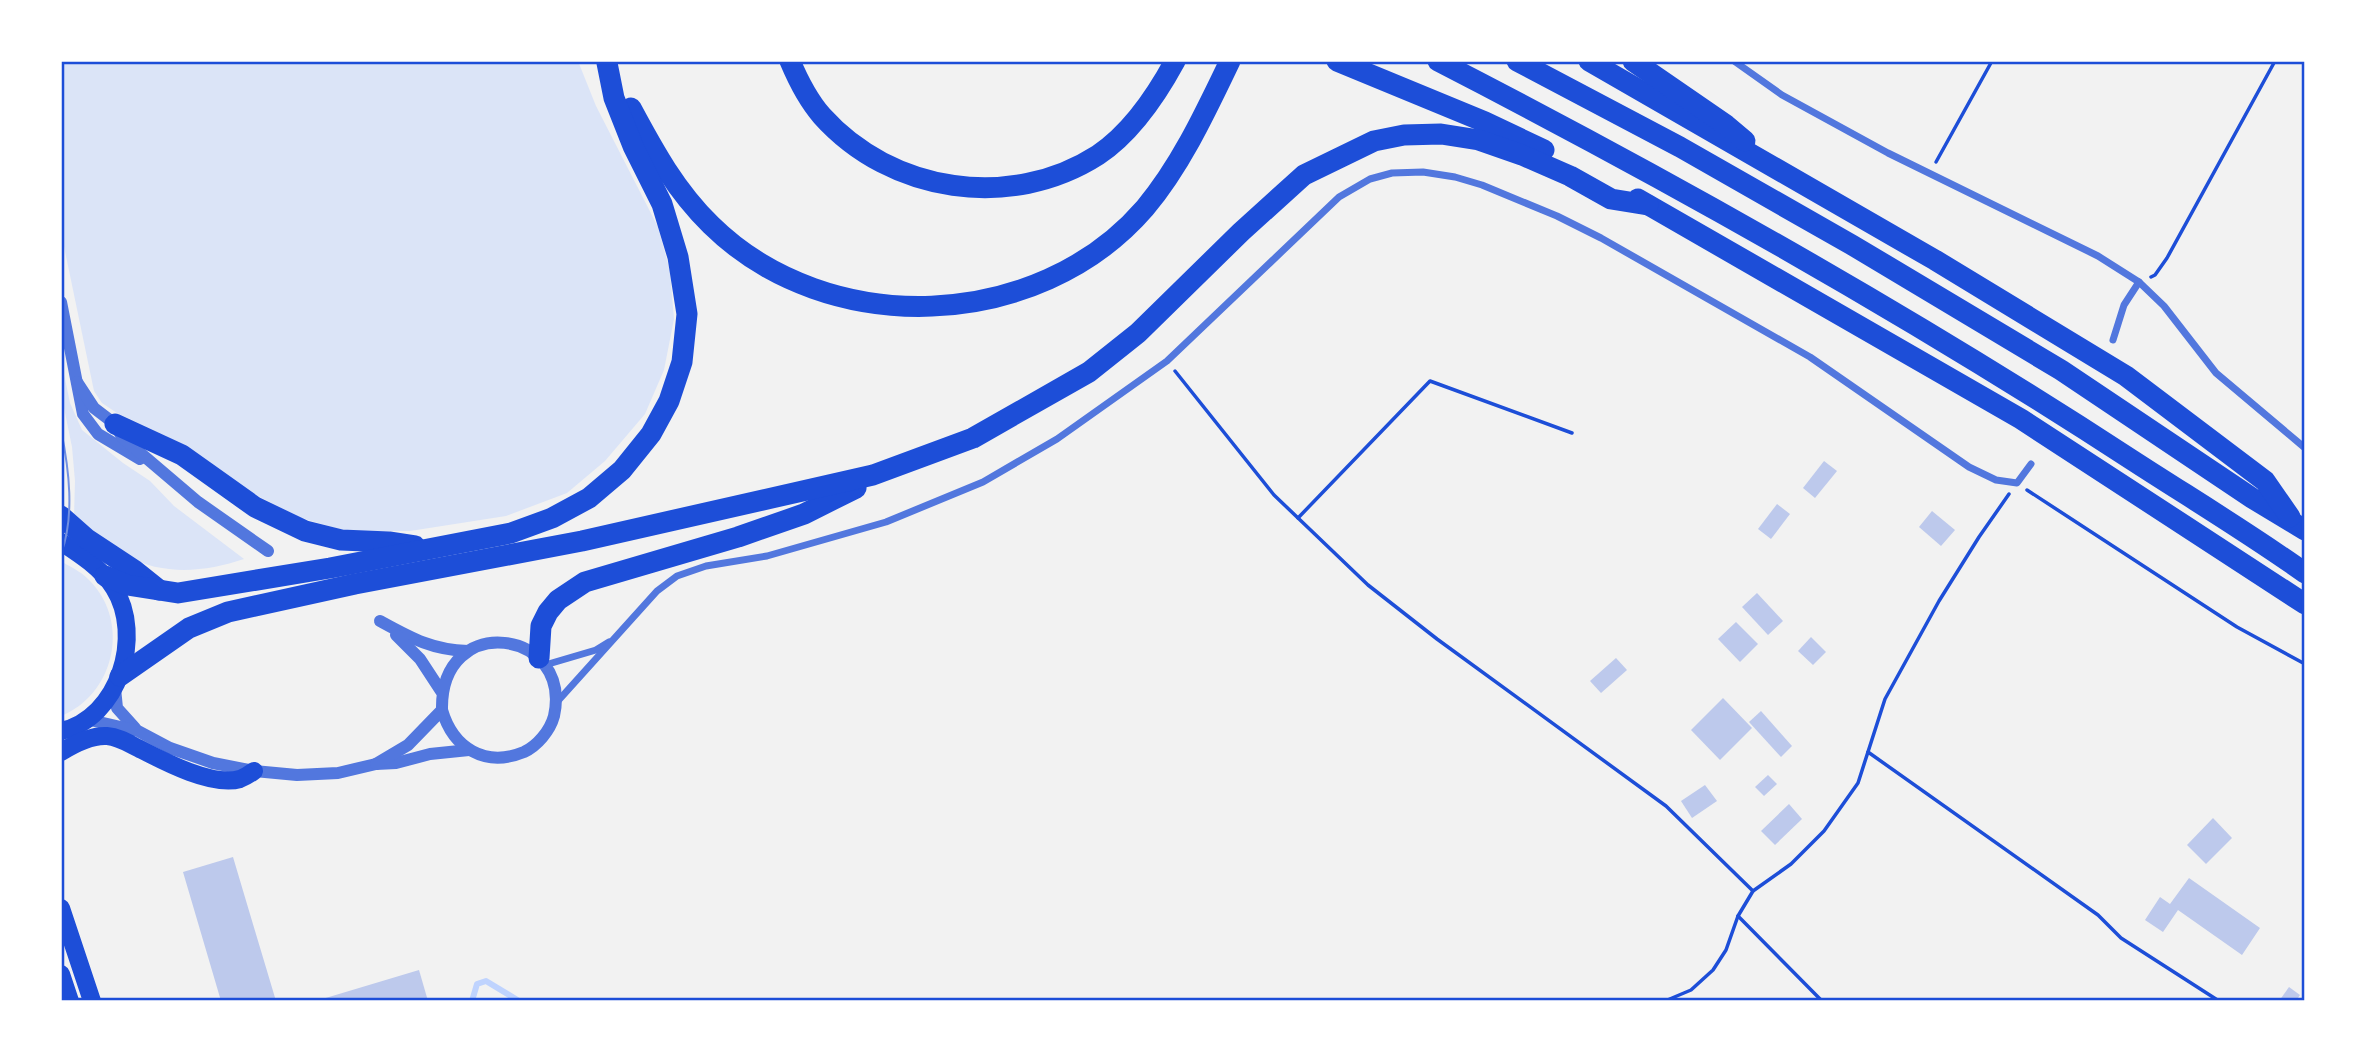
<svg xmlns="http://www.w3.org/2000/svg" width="2366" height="1062" font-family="'Fira Sans',sans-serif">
	<rect width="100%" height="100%" fill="#f2f2f2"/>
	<g fill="#dbe4f7">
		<path d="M61,61H578L596,106L658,227L670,271L674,319L664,370L645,414L605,461L567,493L506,516L410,531H346L301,518L250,492L189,447L117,413L102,403L94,391L61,232Z"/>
		<path d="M61,359L70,403L82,430L123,463L150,481L174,506L244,559C206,572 163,576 127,556C108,546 91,530 74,517L75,481L72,447L61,393Z"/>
		<path d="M64,563C73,568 83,573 90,581C131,623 114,695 61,716V568Z"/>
	</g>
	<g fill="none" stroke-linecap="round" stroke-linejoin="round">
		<path stroke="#bfd3fe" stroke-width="6" d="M472,1001L477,984L486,981L519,1001"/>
	</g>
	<g fill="#bdc9ec">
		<path d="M1824,461L1837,471L1815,498L1803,488Z"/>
		<path d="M1777,504L1790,514L1771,539L1758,529Z"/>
		<path d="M1932,511L1955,530L1941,546L1919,527Z"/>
		<path d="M1757,593L1783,621L1768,635L1742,607Z"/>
		<path d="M1736,622L1758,644L1740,662L1718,639Z"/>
		<path d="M1811,637L1826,652L1813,665L1798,651Z"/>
		<path d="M1616,658L1627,670L1601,693L1590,681Z"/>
		<path d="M1723,698L1752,728L1720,760L1691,730Z"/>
		<path d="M1761,711L1792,746L1781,757L1749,722Z"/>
		<path d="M1768,775L1777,784L1764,796L1755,787Z"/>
		<path d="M1705,785L1717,801L1692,818L1681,801Z"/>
		<path d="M1789,804L1802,819L1775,845L1761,831Z"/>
		<path d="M2213,818L2232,838L2206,864L2187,845Z"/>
		<path d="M233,857L244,894L276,1001H221L183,872Z"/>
		<path d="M2189,878L2260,928L2242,955L2178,910L2163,932L2145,920L2160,897L2170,904Z"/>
		<path d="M419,970L428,1001H319V1000Z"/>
		<path d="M2289,987L2300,995L2296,1001H2279Z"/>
	</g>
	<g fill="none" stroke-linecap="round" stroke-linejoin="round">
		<g stroke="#1d4ed8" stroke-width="3.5">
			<path d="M1936,162L1992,61"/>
			<path d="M2151,277L2155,275L2167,258L2275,61"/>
			<path d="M1175,371L1274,495L1368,585L1437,639L1666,806L1753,891"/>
			<path d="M2027,490L2237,627L2305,664"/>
			<path d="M1298,518L1430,381L1572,433"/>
			<path d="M1868,752L2098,915L2121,938L2219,1001"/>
			<path d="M1738,916L1822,1001"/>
			<path d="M1665,1001L1691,990L1713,970L1726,950L1738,916L1753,891L1791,864L1824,831L1858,783L1885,699L1939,601L1979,537L2009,494"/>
		</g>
		<g stroke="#5277de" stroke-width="7">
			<path d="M1734,61L1782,95L1888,153L2098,256L2139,282L2164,306L2216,373L2305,448"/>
			<path d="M2113,340L2124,305L2139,282"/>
			<path d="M545,665L596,650L609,642"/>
			<path d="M557,702L657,591L677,576L706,566L767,556L886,522L983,482L1057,439L1167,361L1339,197L1370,179L1392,173L1423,172L1455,177L1482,185L1557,216L1601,238L1810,357L1969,467L1996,480L2017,483L2031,464"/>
		</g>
		<g stroke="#5277de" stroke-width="12">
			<path d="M61,302L83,414L98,434L140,459"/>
			<path d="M77,382L94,408L115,424L122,437L131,445L198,502L268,551"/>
			<path d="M380,621C411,638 432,650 468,651"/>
			<path d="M396,635L420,659L441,691"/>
			<path d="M115,688L117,708L135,728"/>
			<path d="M86,719L138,731L170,748L213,763L254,771L297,775L338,773L376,764L396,763L430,754L469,750"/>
			<path d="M376,764L408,745L442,710C440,610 573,629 554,716C550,731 537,746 524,752C485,768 453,748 442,710"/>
		</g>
		<g stroke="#1d4ed8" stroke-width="18">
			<path d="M61,542C81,555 101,568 114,588C144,636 119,718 61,731"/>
			<path d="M61,752C74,744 91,735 107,736C120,737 131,745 142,750C165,762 213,787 240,779C245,777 250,774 254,771"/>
			<path d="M61,908L92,1001"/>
			<path d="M61,974L70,1001"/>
		</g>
		<g stroke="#1d4ed8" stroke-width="21">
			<path d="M790,61C798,80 808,100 822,116C891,193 1011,211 1098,155C1131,133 1156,96 1175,61"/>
			<path d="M1337,61L1485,122L1544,150"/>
			<path d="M1438,61C1675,183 1908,314 2132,460C2189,497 2249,533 2305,573"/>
			<path d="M1517,61L1680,147L1852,245L2061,370L2252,498L2305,530"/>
			<path d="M1589,61L1935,260L2126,376L2265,481L2290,517"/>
			<path d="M1633,61L1726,125L1745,141"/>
			<path d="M631,108C654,151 676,191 711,225C828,340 1038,332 1145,208C1181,165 1206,111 1230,61"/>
			<path d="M1638,199L2021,419L2305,604"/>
			<path d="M115,424L182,455L255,507L305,531L341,540L389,542L415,546"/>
			<path d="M61,516L87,539L134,570L159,590"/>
			<path d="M105,576L127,585L178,593L330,568L511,533L552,518L589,498L622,470L651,434L669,401L682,362L687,314L678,257L662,204L633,146L614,98L607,63"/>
			<path d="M539,658L541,626L548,612L558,600L585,582L738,537L804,514L856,488"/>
			<path d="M120,676L189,628L228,612L355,584L582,541L873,475L973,438L1089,372L1138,333L1241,232L1304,175L1374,141L1404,135L1441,134L1479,140L1522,155L1570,176L1611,199L1648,205"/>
		</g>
		<path stroke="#7290e2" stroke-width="2" d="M61,430C69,469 75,516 61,554"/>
	</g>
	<rect width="2366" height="1062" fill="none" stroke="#ffffff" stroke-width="126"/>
	<rect x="63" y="63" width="2240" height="936" fill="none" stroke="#1d4ed8" stroke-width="2.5"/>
</svg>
